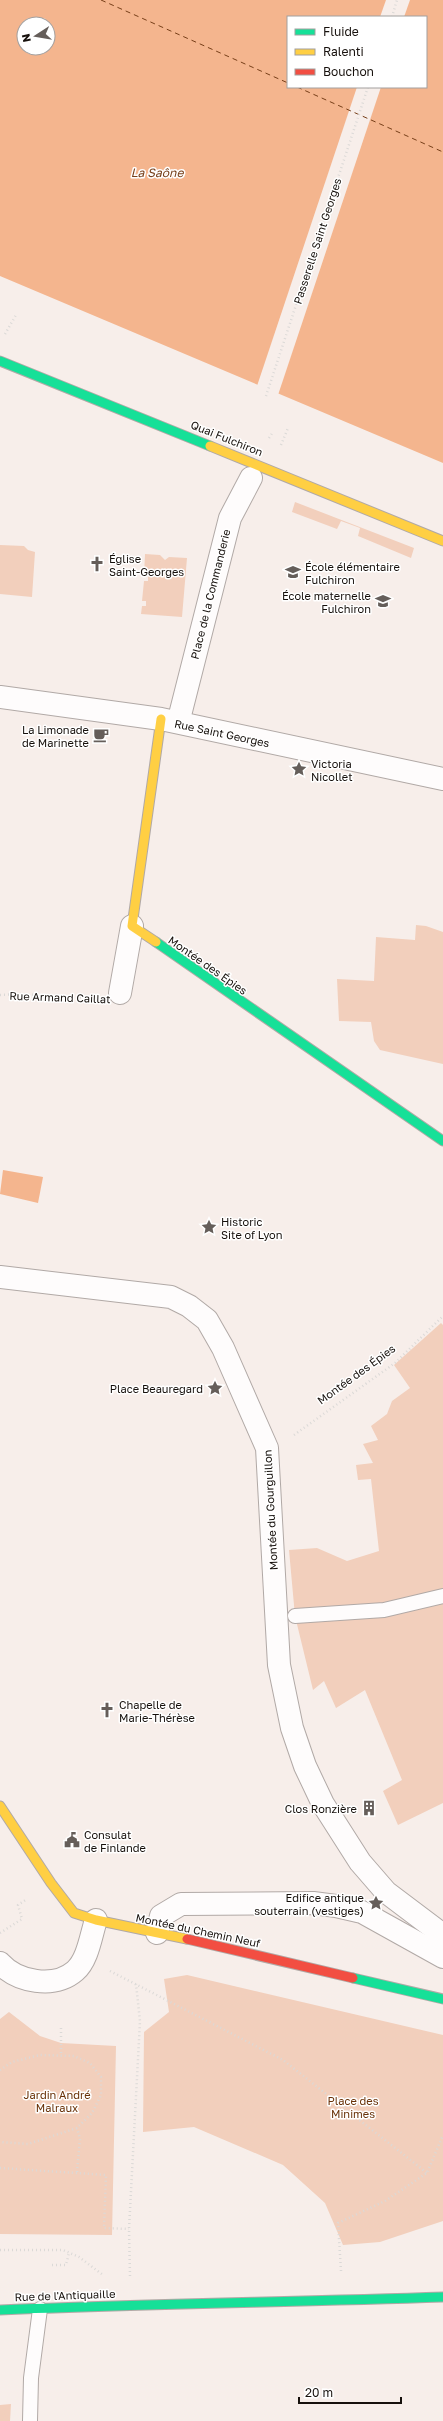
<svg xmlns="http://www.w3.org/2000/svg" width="443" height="2421" font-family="'Golos Text',sans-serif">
	<rect width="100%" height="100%" fill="#f7eeea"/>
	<g fill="#f2cfbc">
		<path d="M295,502L414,548L411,558L358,536L360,528L341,521L337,529L292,512Z"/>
		<path d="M0,545L24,546L28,550L35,552L32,597L0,594Z"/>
		<path d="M145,554L160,555L165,560L169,557L187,558L182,617L141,614L142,606H146V601H142L144,581H148V576H144Z"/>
		<path d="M416,925L426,926L443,932V1064L380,1050L374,1041L371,1022L339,1021L337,979L374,981L376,937L415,940Z"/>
		<path d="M441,1323L443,1325V1803L398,1825L383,1791L402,1780L365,1690L336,1708L324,1681L313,1690L295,1616L289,1550L317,1548L347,1561L379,1551L371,1479L358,1480L356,1465L373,1463L363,1444L378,1440L371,1426L387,1414L392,1401L410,1388L394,1365Z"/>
		<path d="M187,1975L443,2035V2221L380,2242L343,2245L325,2203L283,2165L194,2127L143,2132L144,2032L169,2012L164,1979Z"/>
		<path d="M9,2012L40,2036L61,2043L116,2046L112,2235L0,2234V2019Z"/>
		<path d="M11,2404L10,2421H0V2405Z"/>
	</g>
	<g fill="#f4b58e" fill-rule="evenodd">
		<path d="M0,0H443V463L0,276ZM288,17H426V87H288ZM24,24H48V48H24Z"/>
		<path d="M3,1170L43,1177L38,1203L0,1194Z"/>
	</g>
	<g fill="#f7eeea">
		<path d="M386,0H410L404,17H380Z"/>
		<path d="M357,87H381L278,395L257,386Z"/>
	</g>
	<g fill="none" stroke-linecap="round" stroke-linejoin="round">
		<g stroke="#773f19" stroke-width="1" stroke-dasharray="5 4" stroke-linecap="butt">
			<path d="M101,0L288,83"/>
			<path d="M297,87L443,152"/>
		</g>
		<defs>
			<g id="lane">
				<path d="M295,1616L384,1610L443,1596"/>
				<path d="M30,2421L31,2378L40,2309"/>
			</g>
			<g id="street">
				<path d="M0,697L161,719L443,779"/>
				<path d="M180,715L230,518L251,478"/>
				<path d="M120,993L132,926"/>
				<path d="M0,1277L171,1297L189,1306L207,1320L223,1348L267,1448L279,1665L292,1728L305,1766L323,1804L360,1862L386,1892L443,1935"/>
				<path d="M157,1933L161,1916L181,1904L313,1903L336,1906L362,1912L443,1957"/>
				<path d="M0,1963C17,1982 54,1989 75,1971C88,1960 91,1935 96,1920"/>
			</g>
			<g id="fast">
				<path d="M0,361L210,446"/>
				<path d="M156,942L443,1141"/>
				<path d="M353,1978L443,1999"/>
				<path d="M0,2310C148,2304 295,2302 443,2297"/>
			</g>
			<g id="slow">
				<path d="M210,446L443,541"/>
				<path d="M156,942L132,926L161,719"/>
				<path d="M0,1806L51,1883L74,1913L96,1920L187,1939"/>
			</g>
			<path id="jam" d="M187,1939L353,1978"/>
		</defs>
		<use href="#lane" stroke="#b1a9a6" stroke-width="16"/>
		<use href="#street" stroke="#b1a9a6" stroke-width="24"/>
		<use href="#fast" stroke="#b1a9a6" stroke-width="11"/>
		<use href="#slow" stroke="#b1a9a6" stroke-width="11"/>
		<use href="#jam" stroke="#b1a9a6" stroke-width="11"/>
		<g stroke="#dbd9d7" stroke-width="2.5" stroke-dasharray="1 3" stroke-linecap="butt">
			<path d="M392,17L397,0"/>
			<path d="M5,334L16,315"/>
			<path d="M266,396L368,87"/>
			<path d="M269,438L273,432"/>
			<path d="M281,445L288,428"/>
			<path d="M0,995L21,994L91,998"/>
			<path d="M294,1435L395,1363L443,1316"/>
			<path d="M0,1933L22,1919L18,1905L27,1899"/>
			<path d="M110,1971L283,2060L427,2173"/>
			<path d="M61,2028V2054"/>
			<path d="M0,2070L12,2062L40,2055L74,2056L90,2063L101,2077V2095L92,2113L77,2128L28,2144L0,2142"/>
			<path d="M0,2168L106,2175L104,2228L129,2229"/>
			<path d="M77,2172L80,2139L77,2128"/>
			<path d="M0,2250H63L79,2257L103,2275"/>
			<path d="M52,2265H66L69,2253"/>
			<path d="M341,2271L338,2223L385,2201L427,2173L443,2135"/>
			<path d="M130,2276L129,2229L140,2021L136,1984"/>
		</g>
		<use href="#lane" stroke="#fefcfc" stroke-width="14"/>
		<use href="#street" stroke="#fefcfc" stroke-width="22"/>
		<use href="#fast" stroke="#16e098" stroke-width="9"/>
		<use href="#slow" stroke="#ffcf43" stroke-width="9"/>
		<use href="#jam" stroke="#f24e42" stroke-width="9"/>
	</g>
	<defs>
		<symbol id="church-bare" viewBox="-9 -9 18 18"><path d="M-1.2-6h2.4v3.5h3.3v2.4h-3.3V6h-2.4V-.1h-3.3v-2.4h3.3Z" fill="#655e5a" stroke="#fff" stroke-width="2.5" paint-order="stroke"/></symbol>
		<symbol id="school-bare" viewBox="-9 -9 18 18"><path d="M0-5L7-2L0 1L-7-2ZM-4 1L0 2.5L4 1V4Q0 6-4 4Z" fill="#655e5a" stroke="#fff" stroke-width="2.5" paint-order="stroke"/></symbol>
		<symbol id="cafe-bare" viewBox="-9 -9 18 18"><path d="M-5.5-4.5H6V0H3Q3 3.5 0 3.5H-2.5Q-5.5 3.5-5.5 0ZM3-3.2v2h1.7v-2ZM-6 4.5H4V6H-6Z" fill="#655e5a" stroke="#fff" stroke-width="2.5" paint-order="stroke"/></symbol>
		<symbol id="sight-bare" viewBox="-9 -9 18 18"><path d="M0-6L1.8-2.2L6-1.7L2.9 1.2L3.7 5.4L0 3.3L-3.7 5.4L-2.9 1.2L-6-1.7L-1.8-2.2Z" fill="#655e5a" stroke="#fff" stroke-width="2.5" paint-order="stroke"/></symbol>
		<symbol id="building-bare" viewBox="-9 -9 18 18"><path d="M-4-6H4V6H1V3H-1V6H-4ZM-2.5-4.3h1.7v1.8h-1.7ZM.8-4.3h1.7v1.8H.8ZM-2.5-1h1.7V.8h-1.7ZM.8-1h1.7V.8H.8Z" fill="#655e5a" stroke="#fff" stroke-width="2.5" paint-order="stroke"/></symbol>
		<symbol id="civic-bare" viewBox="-9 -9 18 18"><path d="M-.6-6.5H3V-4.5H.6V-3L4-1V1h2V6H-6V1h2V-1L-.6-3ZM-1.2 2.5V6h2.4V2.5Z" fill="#655e5a" stroke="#fff" stroke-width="2.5" paint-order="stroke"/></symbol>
	</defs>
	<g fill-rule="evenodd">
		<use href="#church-bare" x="86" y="553" width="22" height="22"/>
		<use href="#school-bare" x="282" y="561" width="22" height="22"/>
		<use href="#school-bare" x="372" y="590" width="22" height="22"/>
		<use href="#cafe-bare" x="90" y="724" width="22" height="22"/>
		<use href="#sight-bare" x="288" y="758" width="22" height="22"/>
		<use href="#sight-bare" x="198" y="1216" width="22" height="22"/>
		<use href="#sight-bare" x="204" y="1377" width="22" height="22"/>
		<use href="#church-bare" x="96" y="1699" width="22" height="22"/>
		<use href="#building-bare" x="358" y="1797" width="22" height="22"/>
		<use href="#civic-bare" x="61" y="1829" width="22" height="22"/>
		<use href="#sight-bare" x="365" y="1892" width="22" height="22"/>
	</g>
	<g text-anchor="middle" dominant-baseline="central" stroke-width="3" stroke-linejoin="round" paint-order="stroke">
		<g font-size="11" fill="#16100c" stroke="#fff">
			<text transform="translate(317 241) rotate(-72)">Passerelle Saint Georges</text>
			<text transform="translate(227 438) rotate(22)">Quai Fulchiron</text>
			<text transform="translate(210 594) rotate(-76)">Place de la Commanderie</text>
			<text transform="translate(222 733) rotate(12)">Rue Saint Georges</text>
			<text transform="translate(208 965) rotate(35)">Montée des Épies</text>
			<text transform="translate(60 997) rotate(2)">Rue Armand Caillat</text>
			<text transform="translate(356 1374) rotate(-36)">Montée des Épies</text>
			<text transform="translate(270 1510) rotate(-93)">Montée du Gourguillon</text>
			<text transform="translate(198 1930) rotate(12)">Montée du Chemin Neuf</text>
			<text transform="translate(65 2295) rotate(-2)">Rue de l'Antiquaille</text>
		</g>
		<g font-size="11" fill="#16100c" stroke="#fff" text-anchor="start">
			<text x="109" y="558">Église<tspan x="109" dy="13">Saint-Georges</tspan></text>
			<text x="305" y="566">École élémentaire<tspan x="305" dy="13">Fulchiron</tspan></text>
			<text x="371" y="595" text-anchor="end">École maternelle<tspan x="371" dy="13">Fulchiron</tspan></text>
			<text x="89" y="729" text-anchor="end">La Limonade<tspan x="89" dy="13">de Marinette</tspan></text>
			<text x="311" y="763">Victoria<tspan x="311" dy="13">Nicollet</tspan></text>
			<text x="221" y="1221">Historic<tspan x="221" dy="13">Site of Lyon</tspan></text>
			<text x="203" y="1388" text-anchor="end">Place Beauregard</text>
			<text x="119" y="1704">Chapelle de<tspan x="119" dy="13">Marie-Thérèse</tspan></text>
			<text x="357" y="1808" text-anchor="end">Clos Ronzière</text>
			<text x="84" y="1834">Consulat<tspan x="84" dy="13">de Finlande</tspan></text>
			<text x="364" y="1897" text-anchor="end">Edifice antique<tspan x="364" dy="13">souterrain (vestiges)</tspan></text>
		</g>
		<g font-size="11" fill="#693208" stroke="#fff">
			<text x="57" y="2094">Jardin André<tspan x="57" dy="13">Malraux</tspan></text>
			<text x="353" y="2100">Place des<tspan x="353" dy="13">Minimes</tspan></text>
		</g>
		<g font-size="12" font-style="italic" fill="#773f19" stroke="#fff">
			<text x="157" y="172">La Saône</text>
		</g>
	</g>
	<rect x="287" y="16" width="140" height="72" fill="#ffffff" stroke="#a29f9e"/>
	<rect x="295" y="29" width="20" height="6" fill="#16e098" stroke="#a29f9e"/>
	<text x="323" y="36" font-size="12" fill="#16100c">Fluide</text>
	<rect x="295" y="49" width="20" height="6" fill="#ffcf43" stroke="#a29f9e"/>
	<text x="323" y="56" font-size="12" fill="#16100c">Ralenti</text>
	<rect x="295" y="69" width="20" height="6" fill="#f24e42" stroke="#a29f9e"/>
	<text x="323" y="76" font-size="12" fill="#16100c">Bouchon</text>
	<g transform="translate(36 36) rotate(258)"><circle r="19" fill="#ffffff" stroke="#a29f9e"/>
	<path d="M0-3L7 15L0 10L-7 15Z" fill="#655e5a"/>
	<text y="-6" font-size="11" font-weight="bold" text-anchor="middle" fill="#16100c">N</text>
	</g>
	<path d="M299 2397v6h102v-6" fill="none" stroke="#16100c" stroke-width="2"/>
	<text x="305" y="2397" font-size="12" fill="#16100c" stroke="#ffffff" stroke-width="3" paint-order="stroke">20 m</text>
</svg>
